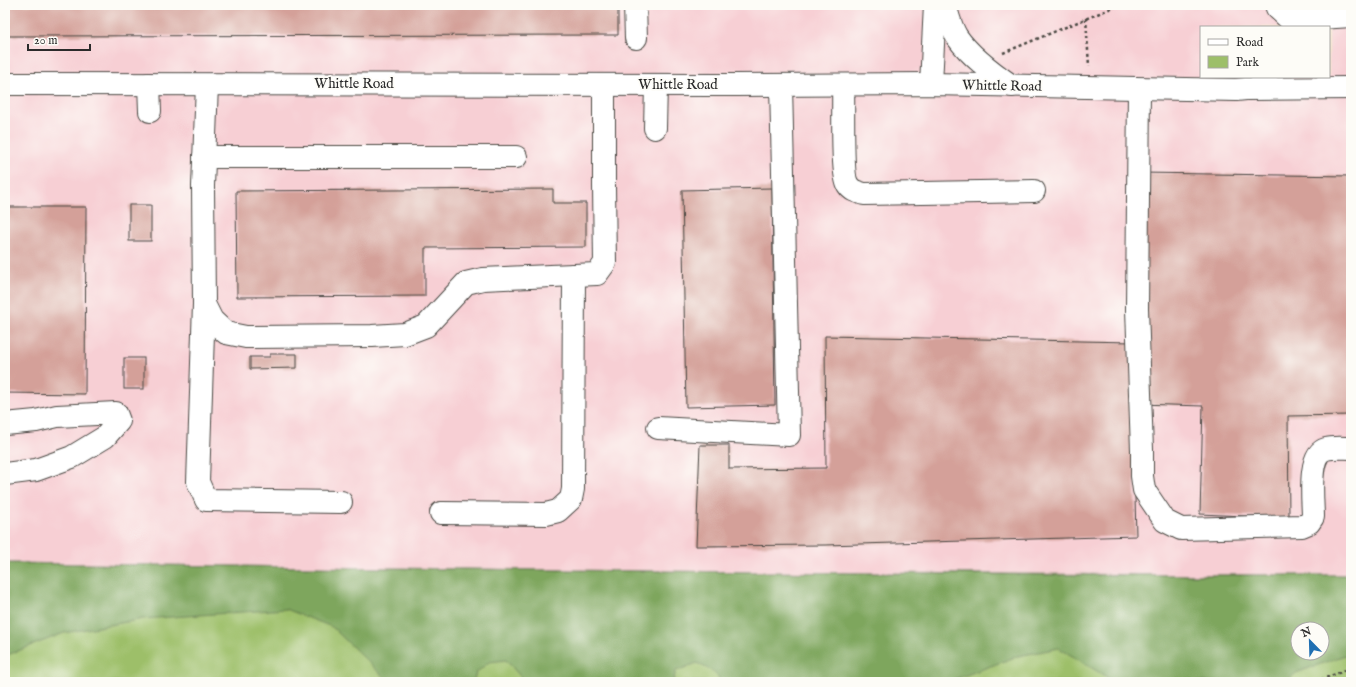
<svg xmlns="http://www.w3.org/2000/svg" width="1356" height="687" font-family="'IM FELL English',serif">
	<rect width="100%" height="100%" fill="#fdfcf7"/>
	<filter id="ink" filterUnits="userSpaceOnUse"><feTurbulence type="fractalNoise" baseFrequency=".025" numOctaves="2"/><feDisplacementMap in="SourceGraphic" scale="8" xChannelSelector="R" yChannelSelector="G"/><feConvolveMatrix kernelMatrix="1 2 1 2 8 2 1 2 1" color-interpolation-filters="sRGB"/></filter>
	<filter id="wash" filterUnits="userSpaceOnUse"><feTurbulence type="fractalNoise" baseFrequency=".012" numOctaves="4" result="noise"/><feDisplacementMap in="SourceGraphic" scale="16" xChannelSelector="R" yChannelSelector="G"/><feGaussianBlur stdDeviation="0.9" result="paint"/><feColorMatrix in="noise" values="0 0 0 0 0 0 0 0 0 0 0 0 0 0 0 0 0 1.4 0 .05"/><feComposite in="paint" operator="in"/></filter>
	<g filter="url(#wash)">
		<rect width="100%" height="100%" fill="#eee0c0"/>
		<path fill="#f7cfd4" fill-rule="evenodd" d="M5,5H1351V575H1052L454,569L5,563ZM1201,27H1329V77H1201Z"/>
		<path fill="#9dbf69" stroke="#64754a" fill-rule="evenodd" d="M5,563C454,569 902,575 1351,575V682H5ZM1298,629H1322V653H1298Z"/>
		<path fill="#7ea65d" stroke="#546844" fill-rule="evenodd" d="M5,563L454,569L1052,575H1351V654L1345,655L1296,673L1286,682H1115L1059,648L1018,656L947,682H722L714,672L697,663L676,671L673,682H525L506,660L489,662L476,673L473,682H389L332,627L286,609L143,619L64,633L5,656ZM1298,629H1322V653H1298Z"/>
		<g id="blocks">
			<g fill="#d4a099">
				<path d="M5,5H618V35L5,36Z"/>
				<path d="M1141,173L1351,176V415L1288,416L1289,518L1200,514L1203,406L1139,404Z"/>
				<path d="M772,188L775,405L686,407L682,190Z"/>
				<path d="M553,189V203H586V247L425,248V296L237,297L236,191Z"/>
				<rect x="129" y="205" width="22" height="36"/>
				<path d="M5,207H86L85,394L5,393Z"/>
				<path d="M825,336L1131,342L1136,536L825,545L696,546L700,445H729V469L826,468Z"/>
				<path d="M270,354H297V368L250,369V357H270Z"/>
				<rect x="124" y="358" width="20" height="31"/>
			</g>
		</g>
	</g>
	<g filter="url(#ink)">
		<use href="#blocks" fill-opacity="0" stroke="#484641" stroke-width="1"/>
		<g fill="none" stroke-linecap="round" stroke-linejoin="round">
			<defs>
				<g id="minor">
					<path d="M635,5L636,38"/>
					<path d="M945,5C948,15 951,28 957,37C971,57 993,73 1012,86"/>
					<path d="M1276,5L1277,8L1290,20L1351,16"/>
					<path d="M5,84L735,85L931,84L1236,90L1246,89L1351,88"/>
					<path d="M149,84L150,111"/>
					<path d="M931,84L935,5"/>
					<path d="M207,85L203,186L204,304L212,320L226,333L246,337L372,336L405,334L426,326L466,283L483,279L597,274L605,263L604,186V85"/>
					<path d="M843,85C844,101 841,175 848,185C852,191 857,192 864,194L1034,191"/>
					<path d="M1139,89L1137,309L1142,450V476L1144,490L1165,521L1181,529L1302,526L1309,523L1313,517C1313,501 1307,454 1326,449C1333,447 1343,448 1351,448"/>
					<path d="M655,128L656,85"/>
					<path d="M204,157H516"/>
					<path d="M204,304L198,482L206,500L341,502"/>
					<path d="M5,424L36,421L57,416L116,413L119,421L105,437L72,457L36,470L5,474"/>
					<path d="M658,428L789,435L781,85"/>
					<path d="M441,513L546,514L558,511L571,499L573,489L574,275"/>
				</g>
			</defs>
			<use href="#minor" stroke="#484641" stroke-width="24"/>
			<g stroke="#484641" stroke-width="2.5" stroke-dasharray="3 3" stroke-linecap="butt">
				<path d="M1086,18L1089,66"/>
				<path d="M1003,53L1119,5"/>
				<path d="M1315,682L1351,668"/>
			</g>
			<use href="#minor" stroke="#fff" stroke-width="22"/>
		</g>
	</g>
	<g text-anchor="middle" dominant-baseline="central" stroke-width="3.5" stroke-linejoin="round" paint-order="stroke">
		<g font-size="14" fill="#2b2b2b" stroke="#fdfcf7">
			<text x="354" y="84">Whittle Road</text>
			<text x="678" y="85">Whittle Road</text>
			<text transform="translate(1002 86) rotate(1)">Whittle Road</text>
		</g>
	</g>
	<rect width="1356" height="687" fill="none" stroke="#fdfcf7" stroke-width="20"/>
	<rect x="1200" y="26" width="130" height="52" fill="#fdfcf7" stroke="#a9a8a5"/>
	<rect x="1208" y="39" width="20" height="6" fill="#ffffff" stroke="#a9a8a5"/>
	<text x="1236" y="46" font-size="12" fill="#2b2b2b">Road</text>
	<rect x="1208" y="56" width="20" height="12" fill="#9dbf69" stroke="#a9a8a5"/>
	<text x="1236" y="66" font-size="12" fill="#2b2b2b">Park</text>
	<g transform="translate(1310 641) rotate(337)"><circle r="19" fill="#fdfcf7" stroke="#a9a8a5"/>
	<path d="M0-3L7 15L0 10L-7 15Z" fill="#1f6fb2"/>
	<text y="-6" font-size="11" font-weight="bold" text-anchor="middle" fill="#2b2b2b">N</text>
	</g>
	<path d="M28 44v6h62v-6" fill="none" stroke="#2b2b2b" stroke-width="2"/>
	<text x="34" y="44" font-size="12" fill="#2b2b2b" stroke="#fdfcf7" stroke-width="3" paint-order="stroke">20 m</text>
</svg>
